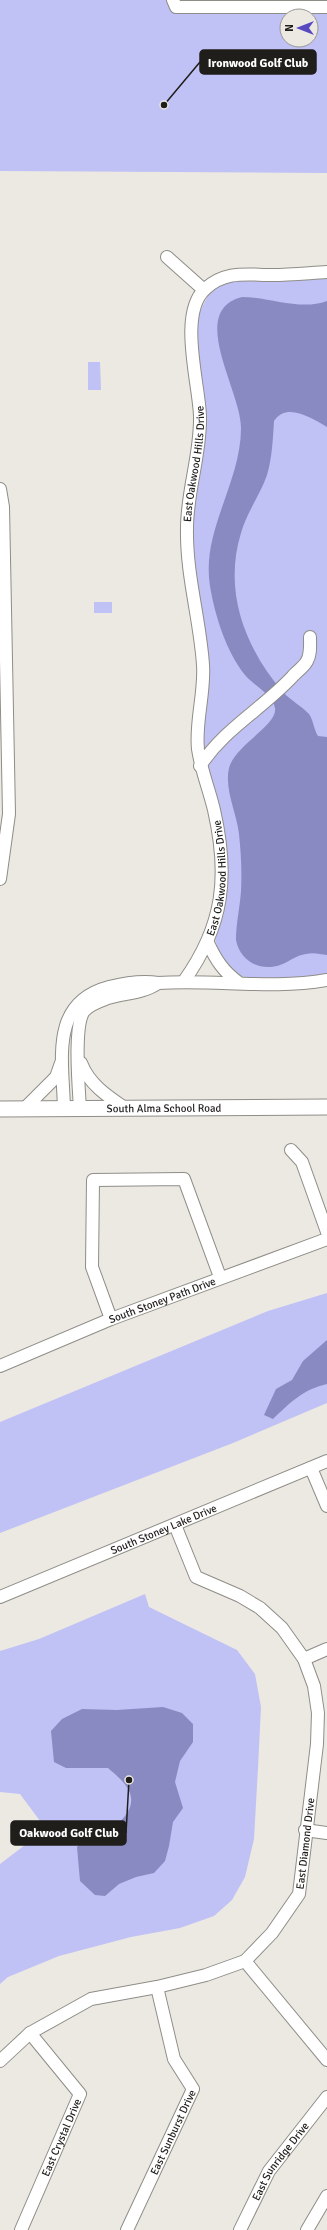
<svg xmlns="http://www.w3.org/2000/svg" width="327" height="2230" font-family="Signika,sans-serif">
	<rect width="100%" height="100%" fill="#ece9e3"/>
	<g fill="#c0c1f5" fill-rule="evenodd">
		<path d="M0,0H327V173L0,171ZM287,16H311V40H287Z"/>
		<path d="M327,278V974L298,978L250,979L233,973L221,958L215,940L225,900L203,740L209,665L202,609L193,572L192,518L205,443L204,392L196,341L199,313L211,290L232,279Z"/>
		<path d="M88,362H100L101,390H88Z"/>
		<rect x="94" y="602" width="18" height="11"/>
		<path d="M327,1293V1403L233,1443L0,1533V1422L268,1311Z"/>
		<path d="M145,1594L149,1607L237,1650L255,1674L261,1707L258,1768L254,1839L245,1877L232,1900L214,1916L180,1928L131,1937L59,1956L8,1977L0,1984V1864L46,1829L20,1794L0,1792V1651L39,1639Z"/>
	</g>
	<g fill="#898ac1">
		<path d="M242,297C270,297 300,311 327,301V427C311,418 287,402 274,421C273,438 272,459 267,475C260,495 247,512 241,533C223,591 245,648 283,692C291,701 302,706 309,714C313,719 314,730 318,736L327,737V955C320,954 313,952 306,954C296,955 289,962 280,965C260,972 240,961 236,940C236,923 240,907 241,891C242,872 241,853 239,834C237,814 224,789 229,768C235,745 278,725 275,708C273,695 253,685 245,675C226,651 215,616 210,586C201,531 241,483 241,428C241,390 187,311 242,297Z"/>
		<path d="M327,1340V1384C302,1390 291,1402 273,1419L264,1415L276,1389L292,1380L303,1361Z"/>
		<path d="M163,1707L182,1713L193,1724V1742L180,1761L175,1782L183,1808L173,1822L169,1846L165,1861L154,1873L136,1877L119,1884L105,1896L95,1895L80,1881L77,1847C92,1831 97,1833 116,1825C120,1823 122,1819 125,1816C141,1795 123,1781 108,1768H66L54,1762L51,1731L62,1719L82,1709L117,1710Z"/>
	</g>
	<g fill="none" stroke-linecap="round" stroke-linejoin="round">
		<defs>
			<g id="minor">
				<path d="M173,0L176,7H327"/>
				<path d="M167,257L204,290"/>
				<path d="M0,489L3,507L9,814L0,879"/>
				<path d="M200,766C224,729 262,709 292,677C296,672 304,667 307,661C311,654 310,646 310,637"/>
				<path d="M208,943C216,960 223,971 238,982"/>
				<path id="s1" d="M184,981C224,925 229,876 214,810C209,789 201,770 198,749C195,722 205,693 203,665C200,619 186,575 187,528C187,490 201,454 200,416C199,383 178,314 205,289C226,270 247,275 272,275C291,275 309,273 327,272"/>
				<path d="M81,1063C89,1084 107,1096 125,1108"/>
				<path d="M24,1109L56,1077L61,1063"/>
				<path d="M64,1109C63,1060 49,1003 109,987C125,983 141,980 158,983C214,979 271,990 327,980"/>
				<path d="M80,1109C79,1089 73,1026 84,1011C90,1004 100,1001 108,998C125,993 144,993 158,983"/>
				<path d="M291,1150L302,1162L327,1232"/>
				<path d="M111,1319L92,1267L93,1180L184,1179L220,1277"/>
				<path id="s2" d="M0,1366L111,1319L327,1239"/>
				<path d="M311,1468L327,1506"/>
				<path id="s3" d="M0,1597L327,1461"/>
				<path d="M304,1659L327,1649"/>
				<path d="M305,1830L327,1833"/>
				<path d="M245,1961L327,2060"/>
				<path id="s4" d="M0,2061L30,2033L91,1999L157,1987L206,1975L245,1961L272,1933L299,1894L317,1744L318,1713L314,1686L304,1659L282,1628L260,1608L240,1596L196,1577L175,1525"/>
				<path id="s5" d="M21,2230L80,2094L30,2033"/>
				<path id="s6" d="M127,2230L193,2089L174,2059L157,1987"/>
				<path id="s7" d="M240,2230L269,2171L327,2097"/>
				<path d="M307,2230L327,2196"/>
			</g>
			<g id="major">
				<path id="s8" d="M0,1109L327,1107"/>
			</g>
		</defs>
		<use href="#minor" stroke="#8f8d87" stroke-width="14"/>
		<use href="#major" stroke="#8f8d87" stroke-width="17"/>
		<use href="#minor" stroke="#fff" stroke-width="12"/>
		<use href="#major" stroke="#fff" stroke-width="15"/>
	</g>
	<g text-anchor="middle" dominant-baseline="central" stroke-width="3" stroke-linejoin="round" paint-order="stroke">
		<g font-size="11" fill="#1f1e1b" stroke="#ece9e3">
			<text stroke="none"><textPath href="#s1" startOffset="530">East Oakwood Hills Drive</textPath></text>
			<text stroke="none"><textPath href="#s1" startOffset="111">East Oakwood Hills Drive</textPath></text>
			<text stroke="none"><textPath href="#s8" startOffset="164">South Alma School Road</textPath></text>
			<text stroke="none"><textPath href="#s2" startOffset="175">South Stoney Path Drive</textPath></text>
			<text stroke="none"><textPath href="#s3" startOffset="177">South Stoney Lake Drive</textPath></text>
			<text stroke="none"><textPath href="#s4" startOffset="407">East Diamond Drive</textPath></text>
			<text stroke="none"><textPath href="#s6" startOffset="108">East Sunburst Drive</textPath></text>
			<text stroke="none"><textPath href="#s5" startOffset="101">East Crystal Drive</textPath></text>
			<text stroke="none"><textPath href="#s7" startOffset="80">East Sunridge Drive</textPath></text>
		</g>
	</g>
	<path fill="none" stroke="#1f1e1b" stroke-width="1.5" d="M164 105L200 62M129 1780L126 1833"/>
	<g fill="#1f1e1b" stroke="#ece9e3" stroke-width="1.5">
		<circle cx="164" cy="105" r="4"/>
		<circle cx="129" cy="1780" r="4"/>
	</g>
	<g fill="#1f1e1b" stroke="#1f1e1b" stroke-width="1.5">
		<rect x="200" y="50" width="116" height="24" rx="4"/>
		<rect x="11" y="1821" width="115" height="24" rx="4"/>
	</g>
	<g font-size="12" text-anchor="middle" font-weight="bold" fill="#fff">
		<text x="258" y="67">Ironwood Golf Club</text>
		<text x="69" y="1837">Oakwood Golf Club</text>
	</g>
	<g transform="translate(299 28) rotate(270)"><circle r="19" fill="#ece9e3" stroke="#9a9893"/>
	<path d="M0-3L7 15L0 10L-7 15Z" fill="#5949c1"/>
	<text y="-6" font-size="11" font-weight="bold" text-anchor="middle" fill="#1f1e1b">N</text>
	</g>
</svg>
